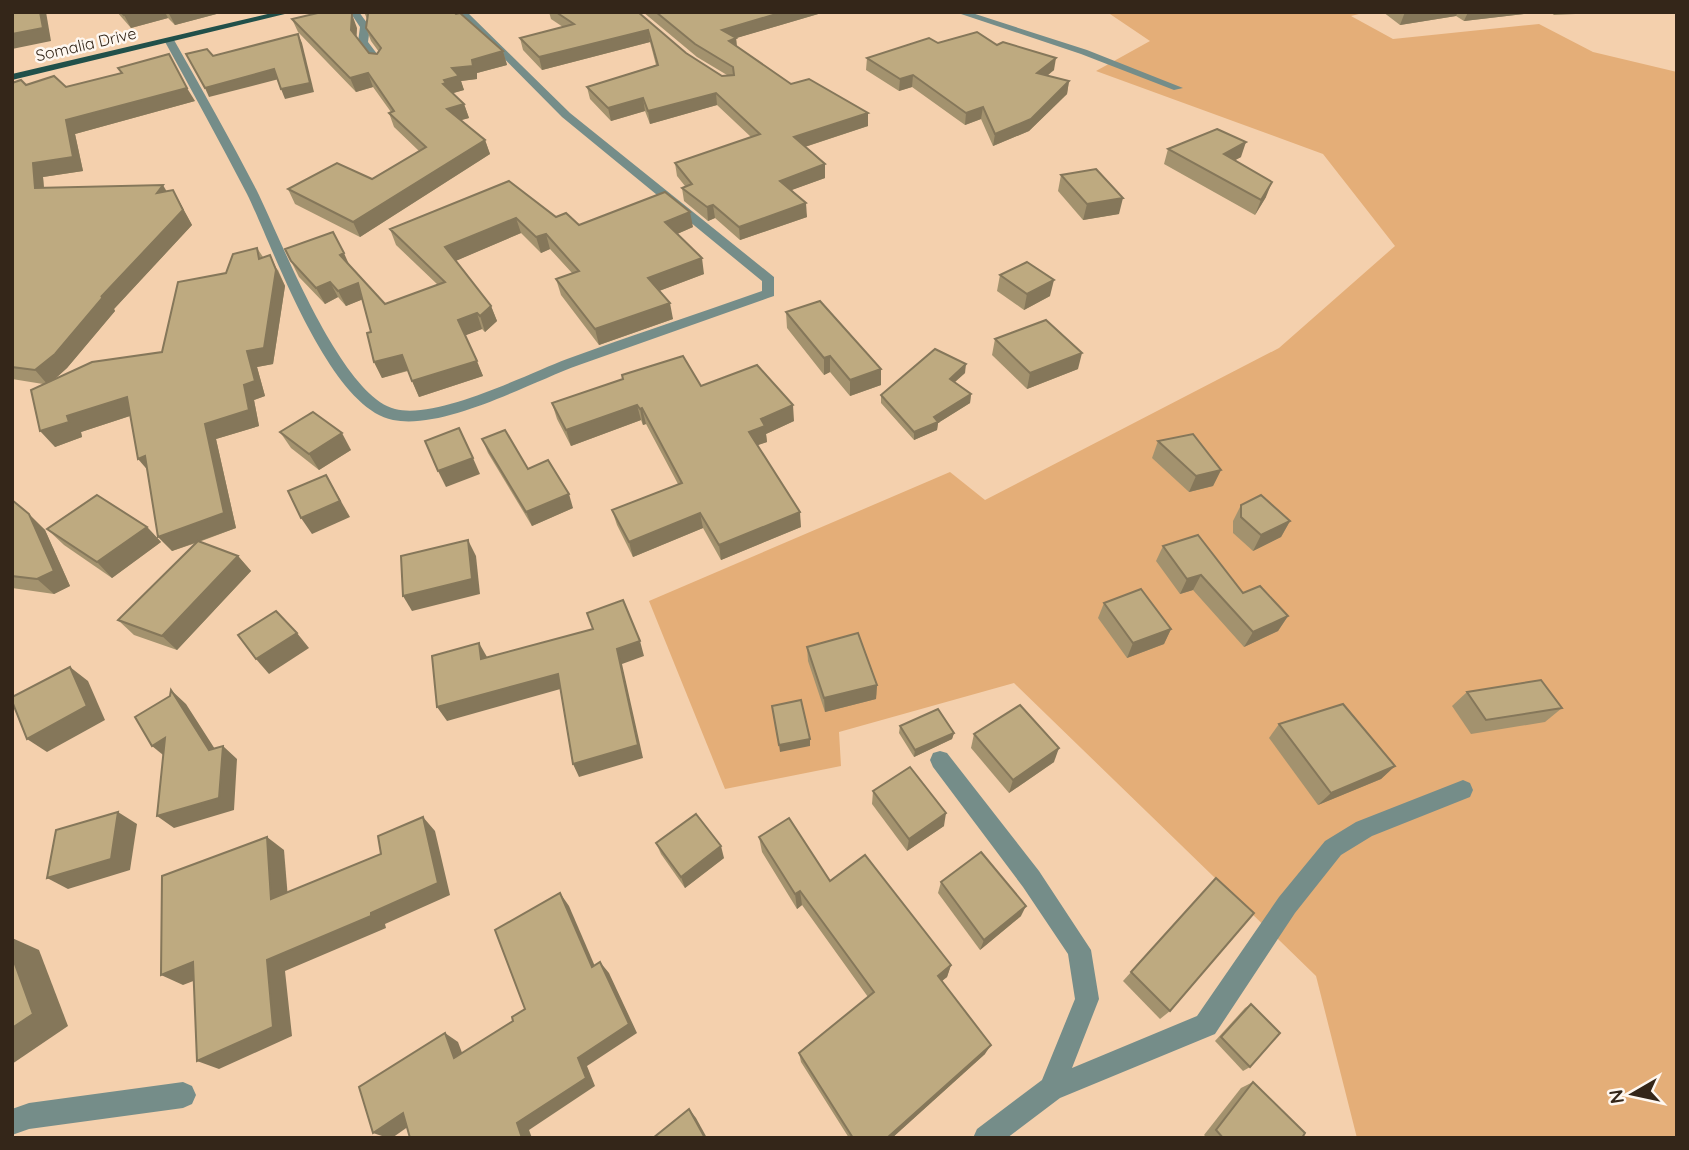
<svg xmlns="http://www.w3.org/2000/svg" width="1689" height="1150" font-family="Quicksand,sans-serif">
	<rect width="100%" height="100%" fill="#f4d0ad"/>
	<path fill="#e4ae78" d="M1107,12H1367L1351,16L1393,39L1539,24L1593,52L1677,72V1138H1357L1316,976L1014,683L839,732L841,766L725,789L649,601L950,472L985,500L1279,348L1395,246L1323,154L1096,71L1150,41Z"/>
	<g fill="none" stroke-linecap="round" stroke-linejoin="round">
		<g fill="#758d89" fill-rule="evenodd">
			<path d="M350,12H359L370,27L368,42L384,63L382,65H376L358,42L360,27Z"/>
			<path d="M458,12H467L570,113L774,277V296C709,319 644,342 579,365C529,383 445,430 393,420C328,407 274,249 247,194C220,142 192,91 164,40L166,38L174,40C202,89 230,139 256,189C281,239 340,395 395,409C437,420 525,375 567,359C632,335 697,314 762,291V281L562,117Z"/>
			<path d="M955,12H969L1087,50L1183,88L1174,90L1081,54Z"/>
			<path d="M940,751L947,753L1039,871L1091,950L1099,999L1072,1068L1197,1016L1279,897L1325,841L1356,822L1463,780L1470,783L1473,790L1470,797L1372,836L1341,855L1295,913L1215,1034L1060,1098L1007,1138H973L977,1129L1042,1080L1075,999L1068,954L1023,887L933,767L930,760L933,753Z"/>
			<path d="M183,1082L192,1086L196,1095L192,1104L183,1108L29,1129L12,1135V1109L29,1103Z"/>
		</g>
		<path fill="#21504a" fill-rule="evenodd" d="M276,12H293L12,80V74Z"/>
	</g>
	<g fill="#a3926e">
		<path d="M117,12H224L175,25L168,18L131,28Z"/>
		<path d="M364,12H454L503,51L507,65L477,73V79L461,81L464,90L453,93L464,104L469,118L461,120L485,140L490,154L360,237L295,204L288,189L372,179L419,151L394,127L389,113L391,112L373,87L356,92L298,32L292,19L357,28L356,37L369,53L377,54L379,52L371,41L366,28L367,19Z"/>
		<path d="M549,12H638L686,53L722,76L727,75L697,57L643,12H825L736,38L737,46L791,84L868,113V126L805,147L825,164V178L791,190L807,217L740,240L715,218L708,221L684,201L682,188L685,186L677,176L675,163L751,137L717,105L650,124L645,111L611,121L590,99L587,87L656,65L650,42L542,70L523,50L520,38L563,27L551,19Z"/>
		<path d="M1383,12H1540L1464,21L1456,16L1400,25Z"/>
		<path d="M1550,12H1618L1554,15Z"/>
		<path d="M997,45L1054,70L1047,76L1069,81L1067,94L1029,131L993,146L981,119L965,125L912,87L899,91L866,70L867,58Z"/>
		<path d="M118,68L195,101L75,134L83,171L43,177L44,188L167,191L181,205L192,225L114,309L115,311L67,368L55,379L162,352L226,273L257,248L263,257L278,270L285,286L273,364L257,367L265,396L254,400L259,426L216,439L236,528L199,542L238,556L251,571L177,650L134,635L118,620L196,543L172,551L130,416L81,432L82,437L55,447L43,384L12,379V83L26,85L66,87L122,73Z"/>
		<path d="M1168,149L1241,157L1235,160L1266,197L1255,215L1164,164Z"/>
		<path d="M1061,175L1119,214L1083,220L1058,191Z"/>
		<path d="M509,181L556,217L579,225L693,227L677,234L704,274L659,291L673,319L599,345L561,295L556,279L572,273L550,249L541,253L521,233L455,261L491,306L497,321L485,332L482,329L465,335L483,376L419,397L408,371L382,378L374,362L371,332L363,299L346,306L338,297L325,304L299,277L291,261L350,266L385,304L438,285L396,245L390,229Z"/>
		<path d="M1000,275L1050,296L1024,310L997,291Z"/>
		<path d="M786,312L881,385L850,396L830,372L824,375L787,328Z"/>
		<path d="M995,339L1078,369L1027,389L992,355Z"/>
		<path d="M965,373L955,382L971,394L970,403L938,423L937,430L914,440L881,403V395Z"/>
		<path d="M622,375L701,386L794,421L766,434L767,442L757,445L801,527L721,560L703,528L633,557L617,525L612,510L678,484L646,424L643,425L641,420L571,446L557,419L552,403L622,379Z"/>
		<path d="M280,432L351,450L319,470L291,448Z"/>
		<path d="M482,439L528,469L573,508L532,526L488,453Z"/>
		<path d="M1158,441L1221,470L1213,486L1189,492L1152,458Z"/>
		<path d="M12,500L45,530L70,586L54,594L12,588Z"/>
		<path d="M1241,505L1290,521L1281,537L1253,551L1233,533V521Z"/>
		<path d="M147,527L161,542L112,578L64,545L47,529Z"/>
		<path d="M1163,546L1243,593L1288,616L1278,631L1244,647L1193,590L1180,594L1156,561Z"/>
		<path d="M1104,603L1171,629L1164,644L1127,658L1098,618Z"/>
		<path d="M807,647L877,685L876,699L825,712L808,661Z"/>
		<path d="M1467,692L1562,708L1545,722L1471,734L1452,706Z"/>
		<path d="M1279,724L1395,766L1381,779L1318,805L1269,738Z"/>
		<path d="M900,726L954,733L952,739L914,757L899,733Z"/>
		<path d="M974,734L1054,762L1009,793L971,748Z"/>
		<path d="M873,791L944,826L907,851L872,804Z"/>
		<path d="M759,837L830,881L951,965L947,977L942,981L985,1054L892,1138H849L801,1062L799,1053L868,997L802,905L797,909L762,852Z"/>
		<path d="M656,843L724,858L685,888L661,854Z"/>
		<path d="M1216,878L1170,1011L1160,1019L1123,981Z"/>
		<path d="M941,882L1021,916L980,950L938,893Z"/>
		<path d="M1251,1004L1250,1067L1243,1071L1215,1041L1245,1008Z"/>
		<path d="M1253,1082L1302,1138H1207L1204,1135L1241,1088Z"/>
	</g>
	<g fill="#85775a">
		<path d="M40,12H46L51,41L12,49V34Z"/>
		<path d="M134,12H165L168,18L131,28L124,15Z"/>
		<path d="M168,12H224L175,25Z"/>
		<path d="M783,12H825L723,42L722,30Z"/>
		<path d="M1405,12H1458L1456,16L1400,25Z"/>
		<path d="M1468,12H1540L1464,21Z"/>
		<path d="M352,14L357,28L356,44L351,30Z"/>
		<path d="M648,30L650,42L542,70L539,57Z"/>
		<path d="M298,34L302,43L314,92L285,99L281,89Z"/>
		<path d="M736,38L737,51L729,41Z"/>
		<path d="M503,51L507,65L477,73V79L461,81L464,90L450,94L443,84L444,80L452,68L472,60Z"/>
		<path d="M1056,58L1054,70L1035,85L1037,73Z"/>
		<path d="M274,69L279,79L209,97L205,88Z"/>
		<path d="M368,73L373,87L356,92L350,78Z"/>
		<path d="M913,75L912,87L899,91L900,79Z"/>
		<path d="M1069,81L1067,94L1029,131L993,146L995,134Z"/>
		<path d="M187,88L195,101L75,134L83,171L43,177L45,202L35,188L33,163L66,120Z"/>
		<path d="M716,93L717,105L650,124L648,111Z"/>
		<path d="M643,98L645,111L611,121L608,108Z"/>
		<path d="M464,104L469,118L451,123L447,109Z"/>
		<path d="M983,107L981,119L965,125L966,113Z"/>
		<path d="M868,113V126L795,150L794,137Z"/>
		<path d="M485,140L490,154L360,237L353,222Z"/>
		<path d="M1246,142L1241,157L1219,169L1224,154Z"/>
		<path d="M825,164V178L781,194L780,181Z"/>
		<path d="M1272,182L1266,197L1255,215L1261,200Z"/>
		<path d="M163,185L171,199L157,193Z"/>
		<path d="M173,190L192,225L114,309L115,311L67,368L48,385L35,370L101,297Z"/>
		<path d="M1123,198L1119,214L1083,220L1087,204Z"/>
		<path d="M806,203L807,217L740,240L739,227Z"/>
		<path d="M713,205L715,218L708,221L707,207Z"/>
		<path d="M690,212L693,227L668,238L665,222Z"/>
		<path d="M516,218L521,233L451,263L445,247Z"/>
		<path d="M546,234L550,249L541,253L536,237Z"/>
		<path d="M344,253L351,269L340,255Z"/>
		<path d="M270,255L285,286L273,364L257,367L265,396L254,400L259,426L216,439L236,528L172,551L158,537L205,424L244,385L247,351Z"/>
		<path d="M702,258L704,274L651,294L648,278Z"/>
		<path d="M1054,280L1050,296L1024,310L1027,294Z"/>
		<path d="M330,282L338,297L325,304L316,288Z"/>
		<path d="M358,283L366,298L346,306L338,291Z"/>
		<path d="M670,303L673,319L599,345L595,329Z"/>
		<path d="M491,306L497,321L485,332L480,316Z"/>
		<path d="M477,313L482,329L464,336L458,320Z"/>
		<path d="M1082,353L1078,369L1027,389L1030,373Z"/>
		<path d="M402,355L409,370L382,378L374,362Z"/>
		<path d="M830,356V372L824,375V358Z"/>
		<path d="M477,361L483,376L419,397L412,381Z"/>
		<path d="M966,364L965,373L949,387L950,379Z"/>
		<path d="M881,369V385L850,396V380Z"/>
		<path d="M971,394L970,403L938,423L937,430L914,440V432L934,417Z"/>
		<path d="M127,397L139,413L81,432L82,437L55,447L40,431L67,416Z"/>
		<path d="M637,405L641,420L571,446L566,430Z"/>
		<path d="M793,405L794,421L766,434L767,442L750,448L749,432L761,419Z"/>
		<path d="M642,408L646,424L643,425L640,409Z"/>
		<path d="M342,433L351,450L319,470L309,454Z"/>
		<path d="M145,456L151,474L138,459Z"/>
		<path d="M473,458L480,474L446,487L438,471Z"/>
		<path d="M1221,470L1213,486L1189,492L1196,476Z"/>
		<path d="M326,475L350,517L312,534L301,518Z"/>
		<path d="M569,494L573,508L532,526L526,512Z"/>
		<path d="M800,512L801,527L721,560L719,545Z"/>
		<path d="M700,513L703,528L633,557L629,542Z"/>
		<path d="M29,514L45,530L70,586L54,594L37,579Z"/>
		<path d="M1290,521L1281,537L1253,551L1261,535Z"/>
		<path d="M147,527L161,542L112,578L97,562Z"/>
		<path d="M468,540L476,556L480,594L412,611L403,596Z"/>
		<path d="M238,556L251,571L177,650L162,636Z"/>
		<path d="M1201,575L1193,590L1180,594L1187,579Z"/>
		<path d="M1288,616L1278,631L1244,647L1253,632Z"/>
		<path d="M1171,629L1164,644L1127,658L1133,643Z"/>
		<path d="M297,633L309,648L269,674L256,659Z"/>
		<path d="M640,641L644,656L622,664L643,758L579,777L573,764L617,649Z"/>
		<path d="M479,643L487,657L481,659Z"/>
		<path d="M70,667L88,681L105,720L47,752L27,739Z"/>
		<path d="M558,674L564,688L447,721L437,707Z"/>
		<path d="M877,685L876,699L825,712L824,698Z"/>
		<path d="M171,690L186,704L222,760L223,746L237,759L234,810L174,828L157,816L209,750Z"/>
		<path d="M954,733L952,739L914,757L915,750Z"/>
		<path d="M165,738L168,759L152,746Z"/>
		<path d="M810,739V746L780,752L779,745Z"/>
		<path d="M1059,748L1054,762L1009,793L1013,780Z"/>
		<path d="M1395,766L1381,779L1318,805L1331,793Z"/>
		<path d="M118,812L137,824L130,870L68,889L47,878Z"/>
		<path d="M946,813L944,826L907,851L909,839Z"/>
		<path d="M423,817L435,831L450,895L385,924L386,928L285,971L292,1036L219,1069L197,1061L267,960L371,913Z"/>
		<path d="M267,837L284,850L289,911L271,899Z"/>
		<path d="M721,846L724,858L685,888L681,877Z"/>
		<path d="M800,891L802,905L797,909L795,894Z"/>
		<path d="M560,893L569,906L600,978L592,967Z"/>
		<path d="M1026,906L1021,916L980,950L984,940Z"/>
		<path d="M12,938L39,950L68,1026L12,1064Z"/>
		<path d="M193,962L214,973L183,985L161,975Z"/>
		<path d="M600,962L609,973L637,1033L587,1066L595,1086L529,1130L532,1138H522L517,1123L578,1058Z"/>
		<path d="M951,965L947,977L934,987L938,976Z"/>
		<path d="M445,1033L458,1042L467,1066L454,1058Z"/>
		<path d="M991,1045L985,1054L892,1138H887Z"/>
		<path d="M689,1109L696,1118L707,1138H705Z"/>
		<path d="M403,1113L419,1119L392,1138H388L373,1133Z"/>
	</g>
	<g fill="#beaa80" stroke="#85775a" stroke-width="2">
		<path d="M12,12H40L43,28L12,34Z"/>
		<path d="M121,12H134L124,15Z"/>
		<path d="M322,12H351L352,14L351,30L369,53L377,54L381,48L366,28L368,14L366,12H454L456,14L460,13L503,51L472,60L473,66L452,68L459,76L444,80L446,83L443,84L464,104L447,109L485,140L353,222L288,189L337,163L372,179L426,147L389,113L394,111L368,73L350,78L292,19Z"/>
		<path d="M556,12H638L686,53L722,76L734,75L733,67L695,44L656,12H783L722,30L736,38L729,41L791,84L809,79L868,113L794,137L825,164L780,181L806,203L739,227L713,205L707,207L682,188L692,184L675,163L760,134L716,93L648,111L643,98L608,108L587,87L658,65L648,30L539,57L520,38L574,24Z"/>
		<path d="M977,32L997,45L1003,42L1056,58L1037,73L1069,81L1031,119L995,134L983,107L966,113L913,75L900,79L867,58L929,38L938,43Z"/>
		<path d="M298,34L310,83L281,89L274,69L205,88L186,54L207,49L213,56Z"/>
		<path d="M169,54L187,88L66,120L73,157L33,163L35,188L163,185L157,193L173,190L183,210L101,297L104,296L55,354L35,370L12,367V83L21,80L26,85L54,76L66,87L122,73L118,68Z"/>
		<path d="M1217,129L1246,142L1224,154L1272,182L1261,200L1168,149Z"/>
		<path d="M1096,169L1123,198L1087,204L1061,175Z"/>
		<path d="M509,181L556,217L566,213L579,225L665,192L690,212L665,222L702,258L648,278L670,303L595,329L556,279L579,271L546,234L536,237L516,218L445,247L491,306L480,316L477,313L458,320L477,361L412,381L402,355L374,362L367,333L371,332L358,283L338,291L330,282L316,288L291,261L285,249L333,232L344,253L340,255L385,304L445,282L390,229Z"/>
		<path d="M257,248L259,259L270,255L276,270L264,348L247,351L255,381L244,385L249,410L205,424L224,513L158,537L145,456L138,459L127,397L67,416L69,422L40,431L31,390L92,362L162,352L178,282L226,273L233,254Z"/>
		<path d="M1027,262L1054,280L1027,294L1000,275Z"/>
		<path d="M820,301L881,369L850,380L830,356L824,358L786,312Z"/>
		<path d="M1046,320L1082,353L1030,373L995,339Z"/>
		<path d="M935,349L966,364L950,379L971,394L934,417L938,422L914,432L881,395Z"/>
		<path d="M683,356L701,386L757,365L793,405L761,419L765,426L749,432L800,512L719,545L700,513L629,542L612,510L682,483L642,408L640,409L637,405L566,430L552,403L623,379L622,375Z"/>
		<path d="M313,412L342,433L309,454L280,432Z"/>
		<path d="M459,428L473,458L438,471L425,441Z"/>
		<path d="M505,430L528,469L548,460L569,494L526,512L482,439Z"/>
		<path d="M1193,434L1221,470L1196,476L1158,441Z"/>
		<path d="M326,475L340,501L301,518L288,491Z"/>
		<path d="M97,495L147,527L97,562L47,529Z"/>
		<path d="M1261,495L1290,521L1261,535L1241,517V505Z"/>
		<path d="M12,500L29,514L54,571L37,579L12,576Z"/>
		<path d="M1198,535L1243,593L1260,586L1288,616L1253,632L1201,575L1187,579L1163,546Z"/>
		<path d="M468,540L472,579L403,596L401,556Z"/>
		<path d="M198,541L238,556L162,636L118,620Z"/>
		<path d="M1141,589L1171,629L1133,643L1104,603Z"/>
		<path d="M623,600L640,641L617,649L638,745L573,764L558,674L437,707L432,656L479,643L481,659L593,629L587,613Z"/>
		<path d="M276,611L297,633L256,659L238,635Z"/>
		<path d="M858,633L877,685L824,698L807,647Z"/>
		<path d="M70,667L87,706L27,739L12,701V697Z"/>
		<path d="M1541,680L1562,708L1486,720L1467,692Z"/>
		<path d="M171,690L209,750L223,746L219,798L157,816L165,738L152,746L135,717L170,696Z"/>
		<path d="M801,700L810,739L779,745L772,706Z"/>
		<path d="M1343,704L1395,766L1331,793L1279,724Z"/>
		<path d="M1020,705L1059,748L1013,780L974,734Z"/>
		<path d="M938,709L954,733L915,750L900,726Z"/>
		<path d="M910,767L946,813L909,839L873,791Z"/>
		<path d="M118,812L111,859L47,878L56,830Z"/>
		<path d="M696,814L721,846L681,877L656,843Z"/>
		<path d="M423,817L438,883L371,913V916L267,960L273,1027L197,1061L193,962L161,975L162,876L267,837L271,899L381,854L378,836Z"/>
		<path d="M789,818L830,881L865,855L951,965L938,976L991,1045L887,1138H853L799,1053L874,992L800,891L795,894L759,837Z"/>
		<path d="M981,852L1026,906L984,940L941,882Z"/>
		<path d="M1216,878L1254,913L1170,1011L1131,972Z"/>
		<path d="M560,893L592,967L600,962L629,1024L578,1058L586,1078L517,1123L522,1138H410L403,1113L373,1133L359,1087L445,1033L454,1058L513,1021L512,1017L525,1009L495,930Z"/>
		<path d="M12,956L33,1014L12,1028Z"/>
		<path d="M1251,1004L1280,1033L1250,1067L1221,1037Z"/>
		<path d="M1253,1082L1305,1133L1302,1138H1223L1216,1130Z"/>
		<path d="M689,1109L705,1138H653Z"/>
	</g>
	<g text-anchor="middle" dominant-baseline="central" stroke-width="5" stroke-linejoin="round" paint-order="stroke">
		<g font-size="16" fill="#342619" stroke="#fef7f0">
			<text transform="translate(86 44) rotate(-13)">Somalia Drive</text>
		</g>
	</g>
	<rect width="1689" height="1150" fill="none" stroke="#342619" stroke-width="28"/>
	<g transform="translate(1633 1094) rotate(261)" stroke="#fef7f0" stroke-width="5" paint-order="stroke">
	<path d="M0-5L12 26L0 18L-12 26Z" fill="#342619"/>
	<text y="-10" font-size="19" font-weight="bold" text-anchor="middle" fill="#342619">N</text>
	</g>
</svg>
